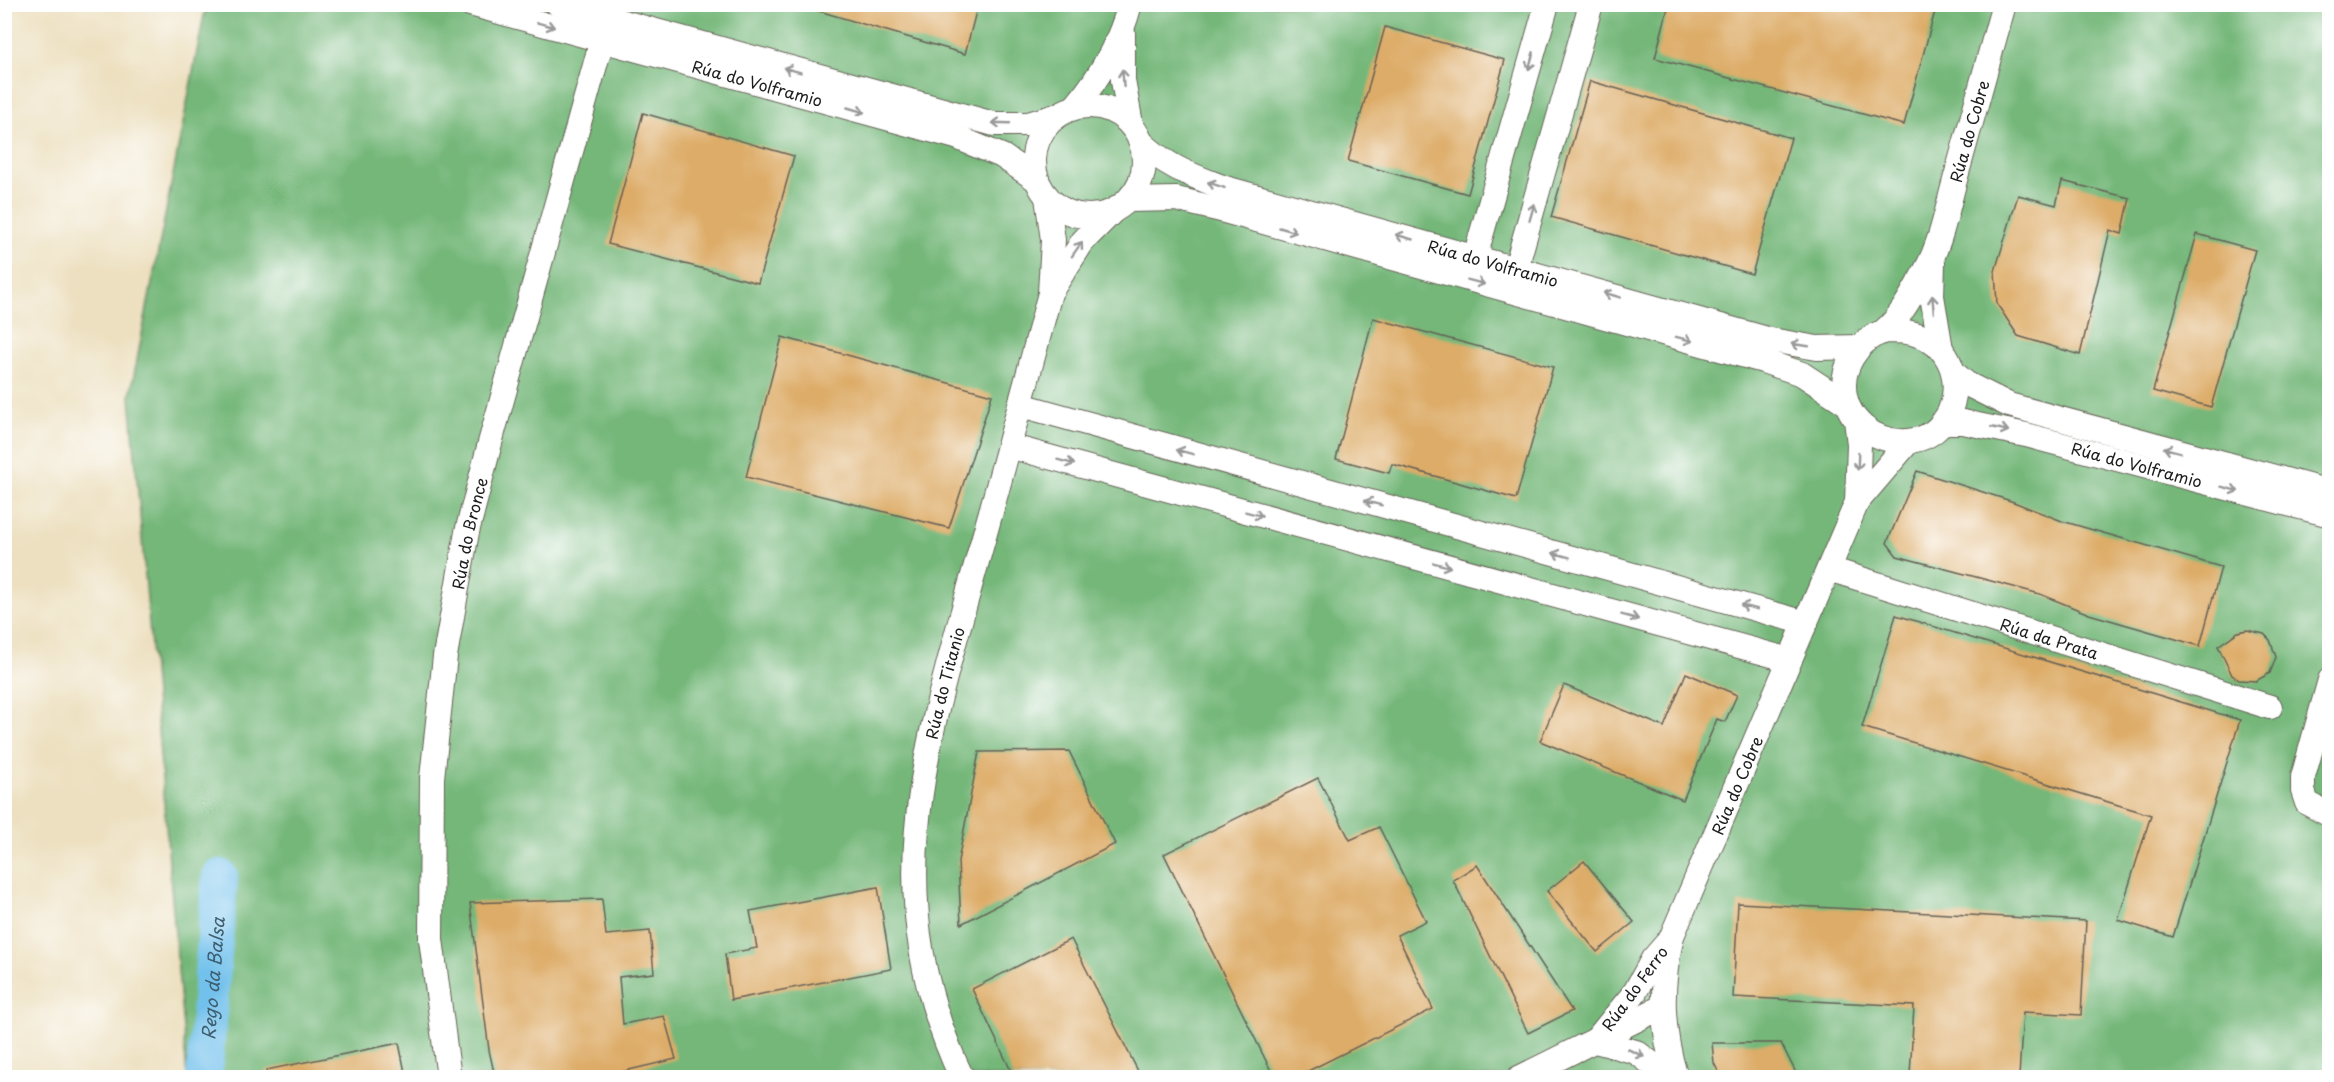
<svg xmlns="http://www.w3.org/2000/svg" width="2334" height="1082" font-family="'Playpen Sans',sans-serif">
	<rect width="100%" height="100%" fill="#fff"/>
	<filter id="ink" filterUnits="userSpaceOnUse"><feTurbulence type="fractalNoise" baseFrequency=".0167" numOctaves="2"/><feDisplacementMap in="SourceGraphic" scale="12" xChannelSelector="R" yChannelSelector="G"/><feConvolveMatrix kernelMatrix="1 2 1 2 8 2 1 2 1" color-interpolation-filters="sRGB"/></filter>
	<filter id="wash" filterUnits="userSpaceOnUse"><feTurbulence type="fractalNoise" baseFrequency=".008" numOctaves="4" result="noise"/><feDisplacementMap in="SourceGraphic" scale="24" xChannelSelector="R" yChannelSelector="G"/><feGaussianBlur stdDeviation="1.35" result="paint"/><feColorMatrix in="noise" values="0 0 0 0 0 0 0 0 0 0 0 0 0 0 0 0 0 1.4 0 .05"/><feComposite in="paint" operator="in"/></filter>
	<g filter="url(#wash)">
		<rect width="100%" height="100%" fill="#ede0c0"/>
		<path fill="#74b779" stroke="#486a4a" stroke-width="1.5" d="M206,5H2329V1077H187L130,396Z"/>
		<g fill="none" stroke-linecap="round" stroke-linejoin="round">
			<path stroke="#72c1ec" stroke-width="36" id="s1" d="M204,1078L220,877"/>
		</g>
		<g id="blocks">
			<g fill="#ddac67">
				<path d="M813,4H978L965,54L812,9Z"/>
				<path d="M1669,4H1937L1904,125L1655,58Z"/>
				<path d="M1385,27L1505,60L1468,194L1348,161Z"/>
				<path d="M1590,81L1791,138L1752,274L1551,217Z"/>
				<path d="M643,113L794,156L758,283L608,244Z"/>
				<path d="M2062,181L2130,198L2122,234L2110,230L2080,355L2018,336L1997,304L1995,271L2018,195L2056,205Z"/>
				<path d="M2197,234L2255,250L2211,407L2153,391Z"/>
				<path d="M1373,318L1553,367L1516,499L1392,464L1389,473L1336,459Z"/>
				<path d="M782,337L992,395L949,528L746,477Z"/>
				<path d="M1917,471L2011,501L2062,521L2221,567L2200,646L2089,614L2040,594L1897,556L1887,543Z"/>
				<path d="M1896,615L2240,720L2173,937L2118,920L2151,815L1862,727Z"/>
				<path d="M2247,630L2264,634L2270,640L2276,657L2270,673L2256,681L2239,680L2232,675L2218,646L2238,632Z"/>
				<path d="M1686,673L1737,695L1725,722L1717,719L1683,800L1540,741L1564,685L1664,727Z"/>
				<path d="M1069,751L1115,844L961,924L958,861L979,752Z"/>
				<path d="M1318,778L1350,840L1379,827L1426,921L1397,935L1433,1009L1296,1077H1274L1164,854Z"/>
				<path d="M1584,861L1634,922L1597,952L1547,891Z"/>
				<path d="M1477,865L1572,1011L1528,1033L1453,880Z"/>
				<path d="M878,887L891,969L731,1000L725,954L757,948L750,911Z"/>
				<path d="M602,899L606,935L650,931L654,973L619,977L623,1024L664,1016L676,1059L599,1077H495L489,1050L470,903Z"/>
				<path d="M1738,903L2086,921L2081,1015L2023,1012L2019,1077L1910,1075L1914,1006L1733,997Z"/>
				<path d="M1071,939L1141,1077H1014L972,989Z"/>
				<path d="M399,1043L406,1077H267L266,1070Z"/>
				<path d="M1712,1043H1781L1798,1077H1721L1714,1063Z"/>
			</g>
		</g>
	</g>
	<g filter="url(#ink)">
		<use href="#blocks" fill-opacity="0" stroke="#656155" stroke-width="1.5"/>
		<g fill="none" stroke-linecap="round" stroke-linejoin="round">
			<defs>
				<g id="minor">
					<path id="s2" d="M470,4L956,137L1002,156L1037,180"/>
					<path d="M558,4L994,124H1028L1059,115"/>
					<path d="M1123,33V81L1131,124"/>
					<circle cx="1089" cy="161" r="55"/>
					<path d="M1075,107C1100,77 1120,42 1130,4"/>
					<path id="s3" d="M1141,142C1167,167 1189,174 1222,187L1771,340L1817,348L1859,347"/>
					<path d="M1129,200L1176,199L1217,209L1763,361L1802,374L1846,403"/>
					<path d="M1475,257L1547,4"/>
					<path d="M1933,263L1932,296L1941,349"/>
					<path d="M1516,268L1591,4"/>
					<path d="M1053,288L1083,241L1112,212"/>
					<path id="s4" d="M1885,331C1897,331 1909,331 1921,336C1973,356 1962,438 1907,441C1874,443 1844,419 1844,385C1844,365 1857,346 1873,336C1877,334 1882,333 1885,330C1902,316 1915,289 1926,270C1941,243 1947,209 1955,180C1971,121 1988,63 2004,4"/>
					<path d="M1955,374L1967,384L2009,405L2330,492"/>
					<path d="M1021,405L1806,623"/>
					<path d="M1856,420L1859,444L1857,502"/>
					<path id="s5" d="M1942,422H1963L2026,435L2330,515"/>
					<path d="M1009,446L1790,660"/>
					<path id="s6" d="M1829,569L2270,707"/>
					<path d="M2330,680L2303,777V791L2307,803L2330,815"/>
					<path d="M1667,943L1653,959L1635,992L1595,1041L1636,1052L1671,1078"/>
					<path id="s7" d="M449,1078L431,939L432,778L445,656L467,532L490,443L612,4"/>
					<path id="s8" d="M962,1078C876,897 925,746 976,565C1002,474 1026,383 1050,293L1053,240L1047,197"/>
					<path d="M1519,1078L1662,1007"/>
					<path id="s9" d="M1676,1078C1661,1029 1660,986 1672,936L1857,502L1909,441"/>
				</g>
			</defs>
			<use href="#minor" stroke="#656155" stroke-width="26"/>
			<use href="#minor" stroke="#fff" stroke-width="24"/>
		</g>
		<defs><path id="oneway-shaft" d="M-6 0H5M1.5-3L5.5 0L1.5 3" fill="none" stroke-width="1.6" stroke-linecap="round" stroke-linejoin="round" transform="scale(1.5)"/></defs>
		<g stroke="#999">
			<use href="#oneway-shaft" transform="translate(546 25) rotate(15)"/>
			<use href="#oneway-shaft" transform="translate(1531 61) rotate(106)"/>
			<use href="#oneway-shaft" transform="translate(792 70) rotate(-165)"/>
			<use href="#oneway-shaft" transform="translate(1123 78) rotate(-94)"/>
			<use href="#oneway-shaft" transform="translate(856 110) rotate(16)"/>
			<use href="#oneway-shaft" transform="translate(1001 123) rotate(-178)"/>
			<use href="#oneway-shaft" transform="translate(1216 185) rotate(-161)"/>
			<use href="#oneway-shaft" transform="translate(1532 212) rotate(-74)"/>
			<use href="#oneway-shaft" transform="translate(1288 230) rotate(16)"/>
			<use href="#oneway-shaft" transform="translate(1404 237) rotate(-164)"/>
			<use href="#oneway-shaft" transform="translate(1077 249) rotate(-55)"/>
			<use href="#oneway-shaft" transform="translate(1476 282) rotate(15)"/>
			<use href="#oneway-shaft" transform="translate(1612 295) rotate(-164)"/>
			<use href="#oneway-shaft" transform="translate(1933 304) rotate(-95)"/>
			<use href="#oneway-shaft" transform="translate(1684 339) rotate(15)"/>
			<use href="#oneway-shaft" transform="translate(1800 345) rotate(-172)"/>
			<use href="#oneway-shaft" transform="translate(2000 429) rotate(13)"/>
			<use href="#oneway-shaft" transform="translate(2172 450) rotate(-165)"/>
			<use href="#oneway-shaft" transform="translate(1185 452) rotate(-165)"/>
			<use href="#oneway-shaft" transform="translate(1858 461) rotate(92)"/>
			<use href="#oneway-shaft" transform="translate(1066 462) rotate(15)"/>
			<use href="#oneway-shaft" transform="translate(2230 489) rotate(15)"/>
			<use href="#oneway-shaft" transform="translate(1373 503) rotate(-165)"/>
			<use href="#oneway-shaft" transform="translate(1254 514) rotate(15)"/>
			<use href="#oneway-shaft" transform="translate(1561 555) rotate(-165)"/>
			<use href="#oneway-shaft" transform="translate(1442 565) rotate(15)"/>
			<use href="#oneway-shaft" transform="translate(1749 607) rotate(-165)"/>
			<use href="#oneway-shaft" transform="translate(1630 617) rotate(15)"/>
			<use href="#oneway-shaft" transform="translate(1636 1053) rotate(25)"/>
		</g>
	</g>
	<g text-anchor="middle" dominant-baseline="central" stroke-width="6" stroke-linejoin="round" paint-order="stroke">
		<g font-size="16" fill="#1c1c1c" stroke="#fff">
			<text stroke="none"><textPath href="#s2" startOffset="298">Rúa do Volframio</textPath></text>
			<text stroke="none"><textPath href="#s4" startOffset="567">Rúa do Cobre</textPath></text>
			<text stroke="none"><textPath href="#s3" startOffset="375">Rúa do Volframio</textPath></text>
			<text stroke="none"><textPath href="#s5" startOffset="200">Rúa do Volframio</textPath></text>
			<text stroke="none"><textPath href="#s7" startOffset="549">Rúa do Bronce</textPath></text>
			<text stroke="none"><textPath href="#s6" startOffset="231">Rúa da Prata</textPath></text>
			<text stroke="none"><textPath href="#s8" startOffset="405">Rúa do Titanio</textPath></text>
			<text stroke="none"><textPath href="#s9" startOffset="308">Rúa do Cobre</textPath></text>
			<text transform="translate(1634 988) rotate(-54)">Rúa do Ferro</text>
		</g>
		<g font-size="18" font-style="italic" fill="#3e5e6f" stroke="#fff">
			<text stroke="none"><textPath href="#s1" startOffset="100">Rego da Balsa</textPath></text>
		</g>
	</g>
	<rect width="2334" height="1082" fill="none" stroke="#fff" stroke-width="24"/>
</svg>
